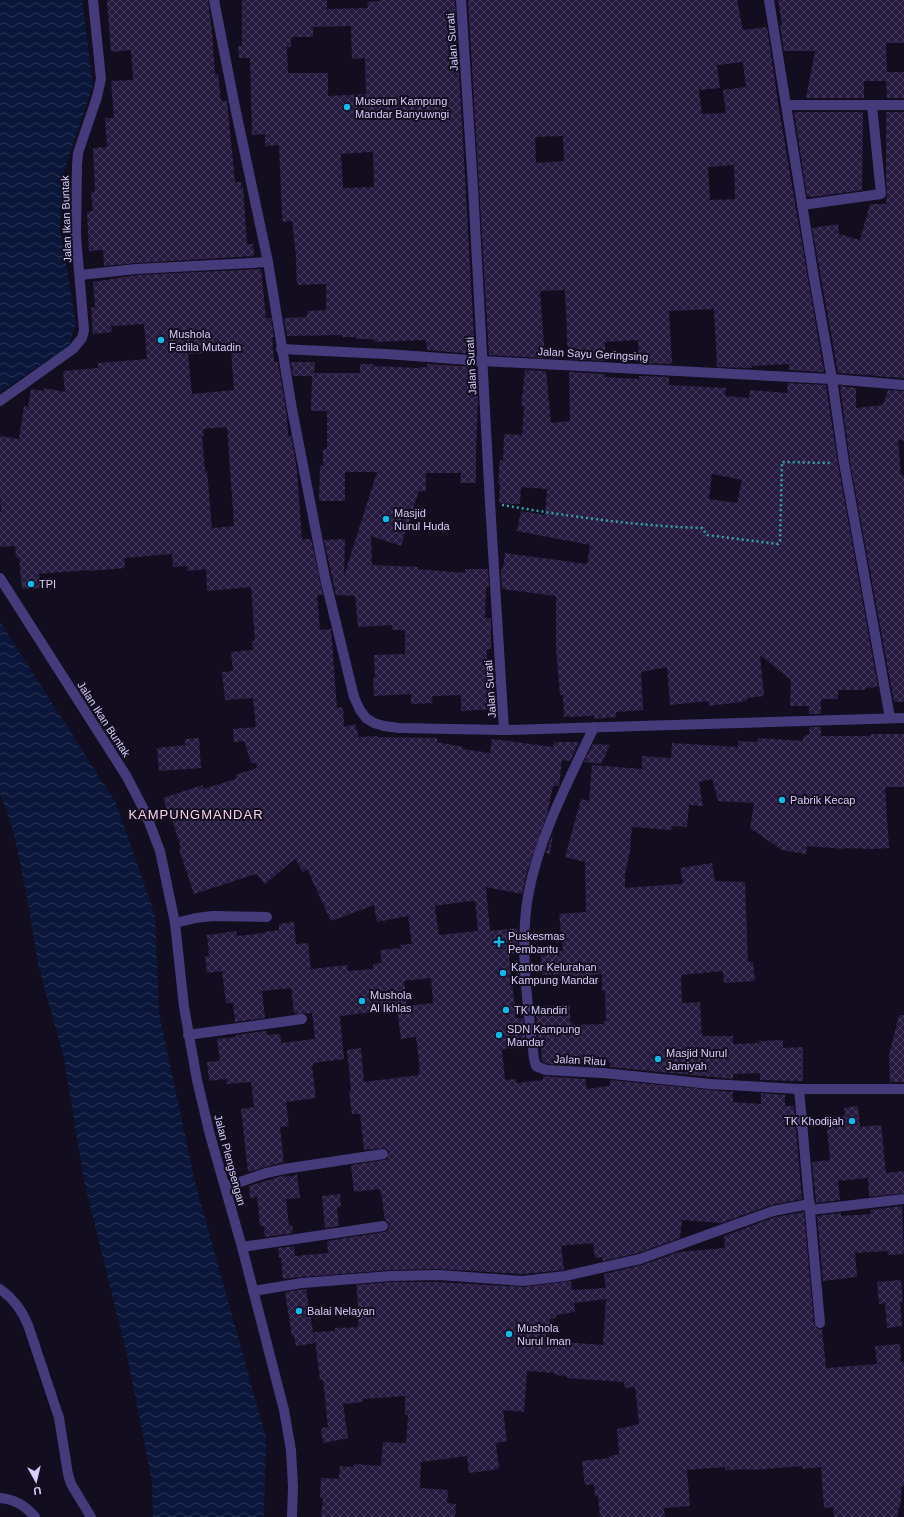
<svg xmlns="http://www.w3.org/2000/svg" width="904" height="1517" font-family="Helvetica,sans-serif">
	<defs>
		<pattern id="water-waves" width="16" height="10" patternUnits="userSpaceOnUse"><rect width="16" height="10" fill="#0b173a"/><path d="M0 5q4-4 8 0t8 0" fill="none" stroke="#2e3857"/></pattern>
		<pattern id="building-cross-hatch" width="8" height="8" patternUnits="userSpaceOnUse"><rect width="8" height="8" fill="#261b3f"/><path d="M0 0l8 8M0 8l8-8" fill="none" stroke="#453b5c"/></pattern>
	</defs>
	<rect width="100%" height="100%" fill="#120d1f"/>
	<g fill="url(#water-waves)">
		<path d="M0,0H82L93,85L64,171L60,229L76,323L69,346L0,392Z"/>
		<path d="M0,622L116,803L155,915L159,1013L195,1182L266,1438L264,1517H153L152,1481L127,1355L84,1181L64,1058L38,964L28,902L14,833L0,793Z"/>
	</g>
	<g fill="url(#building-cross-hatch)" fill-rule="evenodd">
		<path d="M107,0H208L212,31L215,74H218L221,101H227L235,182H241V188L243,187L247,244H253L254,256L136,263L104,266L103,250L89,251L87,212L93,211L91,192H95L93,148L107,147L105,118H114L111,81L133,80L131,50L111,52Z"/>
		<path d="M242,0H327V9L368,8L367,2L380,1V0H455L475,354L427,350L426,340L374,342V339H356V337H343L342,335L287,336L284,318L307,317V311L326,310V284L297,285L296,257L292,221L283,222L282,214L279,145L265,146V134L252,135L250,58H239L238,46H242ZM351,26L352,59L365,58L366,94L328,96V73H288L287,47H291V37H313V27ZM373,152L374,187L343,188L341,154Z"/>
		<path d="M468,0H737L743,30L767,27L779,109L824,372L789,370V364L751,366L752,368L717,367L714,309L669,311L672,361L671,364L639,363L638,340L605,342V361L568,359L565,290L540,291L545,358L489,355ZM743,62L746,87L723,90L726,113L702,114L699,90L720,88L717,65ZM563,136L564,161L536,163L535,137ZM734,165L735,199L710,200L708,167Z"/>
		<path d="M778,0H904V43H886L887,72H904V98H887L886,81H864V98H806L815,51H784L780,25H782Z"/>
		<path d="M794,112H863L862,190L813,197L807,196Z"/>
		<path d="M886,112H904V378L875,376L867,374L866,375L838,373L812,228L838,224L839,234L860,240L870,204H886L887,193L886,179Z"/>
		<path d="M261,269L266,318H271L274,337H272L274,362H278L287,416L288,436L291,435L297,470L302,539H311L323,595H317L320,630L331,629L337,708L343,707L344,727L355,724L359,737L377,736V737L437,738V742L463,747V749L490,753L492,739L553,747L554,742H579L570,761L562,760L559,786H553L547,814L527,872L522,894L486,887L490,931L517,928L518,938V953L509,954L516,1018H523L526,1047L502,1049L505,1080L516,1079V1083L543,1080V1076L585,1079L587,1089L610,1086V1080L733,1092V1102L761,1104V1093L785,1095V1106H794L802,1199L771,1205L721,1223L682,1220L680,1238L638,1253L603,1261L602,1257L595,1258L593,1243L561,1246L564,1270L523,1274L439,1269L391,1270L301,1277L283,1279L281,1257H279L278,1248L294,1246L295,1256L328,1253L327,1241L384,1232L389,1229L388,1222L385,1220L381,1192H380L379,1189L354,1192L351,1165L384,1160L387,1159L389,1153L388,1150L385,1148L364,1150L360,1114H352L349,1091L351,1090L347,1050L361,1048L364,1082L419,1075L418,1071H420L416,1037L401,1039L397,1009L340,1016L344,1059L313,1063V1066H312L316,1098L286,1102L289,1126L280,1127L284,1162L265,1167L248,1172L241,1109L254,1107L251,1082L227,1084L226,1079L209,1081L207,1062L220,1061L217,1039L236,1037V1035L266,1031L267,1035L280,1034L281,1043L315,1039L312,1013L294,1014L291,988L262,991L265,1018L235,1022L233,1003H226L222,971L207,973L205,956H209L207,935L236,931L237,936L264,933V932L279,930V924L294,922L296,944L308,943L311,969L347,965L348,971L373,969V964L382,963L380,950L401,948L400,945L412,944L408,916L377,922L374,905L331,921L307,869L303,872L295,859L265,884L256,874L194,894L179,849L181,848L172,819H170L163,798L203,785V789L236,779L235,775L257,768L256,763H251L244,741L234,742L233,729L256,727L253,698L225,700L222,672L233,671L231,652L253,650L252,641H255L251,587L207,591L206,569L187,571V566L173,567L172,554L124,558L125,568L88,571V570L39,574L40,588L22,589L19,557L16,558L15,546L0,547V512H1L0,492V436L19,439L24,406L28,407L31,389L44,391V388L65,392L63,371L98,368V363L147,359L144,324L111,326L112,332L93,334L91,308L95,307L93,282L137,275ZM231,351L234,390L192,394L188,354ZM227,427L234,526L212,528L207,471H205L202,436H204L203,429ZM475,901L478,931L439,935L435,906L462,902ZM431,978L433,1003L407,1006L404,981Z"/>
		<path d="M291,362H315L314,373H360V364H373V366L416,368L427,367V364L476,367L478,399L476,453V483H460L461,473H426V491H419L401,546L371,536L372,565L418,567V569L465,573V569H488L489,587H486L485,618H491V649H487V688H492L493,709L461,711V695L432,696L433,703L411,704V694L374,696L373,678H375L374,655L405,654V630H392V625L358,627L355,596L336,595L324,540L345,539L344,576L377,472H345V501H319L320,466H323V449H327V411H311L312,376H293Z"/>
		<path d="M525,370L546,371L551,423L570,421L569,372L605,374V377L639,379V376L669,377V385L726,388L725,396L749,398L750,390L787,393L788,383L826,385L838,464L878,687L865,688V690H838V699H821V714H809V706H790L791,680L760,655L764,696L747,698V701L709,706V701L670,705L667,667L641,672L643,710L616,712V717L594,719V716L564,717L563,695H560L556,649V596L502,589L501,569H503L505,553L587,564L590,545L517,531L521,511L545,515L547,489L521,487L520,504L499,503L500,483H498L500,460L503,461L504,434L522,435L524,406H521ZM712,474L742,480L737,503L709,499Z"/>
		<path d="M840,386L856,388V408L883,405L888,390L904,391V441L898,439L901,475H904V702H894L850,462Z"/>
		<path d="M809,727H821V736H871V734H904V787H885L889,848L871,849L846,848V849L807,846L806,854L782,850L750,828L754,803L718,801L712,779L699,782L703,806L689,805L687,827L672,826V830L632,827L630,851L625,874V888L680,884L683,883L680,868L712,863L715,881L745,882L748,962H753L755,981L724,983L723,971L681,975L682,1003L700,1002L702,1036H733V1044L759,1043V1041L783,1040V1048L803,1047V1081L760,1080V1073L733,1074V1079L610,1067V1062L584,1064V1066L547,1064L542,1062L541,1045H539L536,1016L543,1015V1006L570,1005V1022H573V1025L603,1024V1021H606L605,991H602V974L560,978V974L542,975L541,952L563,951L559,914L586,912L585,862L565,857L581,799L589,801L592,765L642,769V756L671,758L672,743L738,747V741L757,742L758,738L803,741V736L809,735Z"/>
		<path d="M199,738L201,768L159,771L157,748L185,745V739Z"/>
		<path d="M593,744L610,745L601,764L584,762Z"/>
		<path d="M553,833L550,854L546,853Z"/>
		<path d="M899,1015H904V1082H890L889,1055Z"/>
		<path d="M858,1106L860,1127L881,1125L886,1173L904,1171V1193L869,1197L868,1178L838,1181L840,1200L816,1203L812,1162L830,1160L826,1118L845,1116L844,1108Z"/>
		<path d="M285,1175L286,1177L297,1175L300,1198L286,1199L289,1226L292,1225L293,1233L265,1237L264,1226H260L257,1197L250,1198L249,1186Z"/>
		<path d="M340,1194L341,1207H337L339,1226L325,1228L322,1196Z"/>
		<path d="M902,1206L904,1254L888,1255L887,1251L855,1253L857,1277L823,1281L817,1216L841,1213V1216L871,1214L870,1210Z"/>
		<path d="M804,1212L814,1324L817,1329H822L826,1368L877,1364L875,1346L900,1344L901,1362H904V1486H902L900,1508L898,1507V1517H834L833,1507L824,1508L821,1467L803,1469L802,1466L751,1470V1469L725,1470V1467L687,1470L690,1506L664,1508L665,1517H600L598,1496H595L594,1484L585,1485L582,1461L609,1458V1456L619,1454L617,1429L639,1424L635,1387L625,1388L624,1382L567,1378V1376L554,1375L555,1373L527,1371L524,1412L503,1410L507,1441L496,1443L499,1469L469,1473L467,1456L421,1462L420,1488L448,1490L447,1503L456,1504L455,1517H321L323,1498H320L321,1478L339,1479L340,1466L354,1467V1464L381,1466L383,1442L406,1443L408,1415L405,1414V1396L362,1399L363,1402L343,1404L348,1438L323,1443L321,1428L328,1427L323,1380H320L314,1332L335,1331V1328L358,1327L359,1314L356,1285L391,1282H439L523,1287L571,1281L572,1290L606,1288L604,1274L642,1265L679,1252L725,1248L724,1236L775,1217ZM606,1299L603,1345L549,1341L550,1319L556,1318V1315L575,1312L574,1303Z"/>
		<path d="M901,1280L903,1302H900L902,1326L887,1328L885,1303L879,1304L877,1282Z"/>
		<path d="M306,1289L315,1343L296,1346L294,1336H292L285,1292Z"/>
	</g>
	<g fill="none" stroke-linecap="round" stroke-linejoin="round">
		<path stroke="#34a4aa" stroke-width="2.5" stroke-dasharray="2 3" stroke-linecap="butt" d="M502,505C568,516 635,526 702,528L707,535L778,544L780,541L782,462L831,463"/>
		<g stroke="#453b7b" stroke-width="10">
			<path d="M214,0L235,107L268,262L292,409L325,578L354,697L360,710L366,718L374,723L384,726L399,728L504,730L904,718"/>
			<path d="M461,0L473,187L490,503L504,730"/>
			<path d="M769,0L814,278L832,379L844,463L890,718"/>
			<path d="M787,105H904"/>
			<path d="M802,205L881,194L872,105"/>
			<path d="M80,275L136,269L268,262"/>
			<path d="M281,349L386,354L483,361L832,379L904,385"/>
			<path d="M0,401L73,349L82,338L84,330L76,236L77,165L78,153L97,97L101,79L93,0"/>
			<path d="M0,578L127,777L146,814L160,851L175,923L184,1007L197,1080L210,1135L242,1247L284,1410L291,1450L293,1487L292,1517"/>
			<path d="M594,727C568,782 539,836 528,896C519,950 528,1006 534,1059L536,1066L546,1070L603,1073L710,1084L799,1089H904"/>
			<path d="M175,923L196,918L213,916L267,917"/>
			<path d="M188,1035L302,1019"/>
			<path d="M799,1089L820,1323"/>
			<path d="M225,1187L266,1173L284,1169L383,1154"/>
			<path d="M811,1210L904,1199"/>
			<path d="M242,1247L383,1226"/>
			<path d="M0,1289C13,1298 22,1310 28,1325L59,1418L68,1474L71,1484L91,1517"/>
			<path d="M253,1291L302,1283L391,1276L439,1275L523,1281L565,1276L640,1259L773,1211L810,1204"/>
			<path d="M0,1498C14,1499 26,1506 35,1517"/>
		</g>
	</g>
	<g fill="#0cbbea" stroke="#120d1f" stroke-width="1.5">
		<circle cx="347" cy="107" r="4"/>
		<circle cx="161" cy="340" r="4"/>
		<circle cx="386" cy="519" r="4"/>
		<circle cx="31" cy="584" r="4"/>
		<circle cx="782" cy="800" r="4"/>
		<path d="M497 936h4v4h4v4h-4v4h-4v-4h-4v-4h4z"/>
		<circle cx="503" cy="973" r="4"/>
		<circle cx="362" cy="1001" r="4"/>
		<circle cx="506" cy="1010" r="4"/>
		<circle cx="499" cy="1035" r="4"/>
		<circle cx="658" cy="1059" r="4"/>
		<circle cx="852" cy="1121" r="4"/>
		<circle cx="299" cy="1311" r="4"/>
		<circle cx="509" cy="1334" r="4"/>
	</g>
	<g text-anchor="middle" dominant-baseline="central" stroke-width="4" stroke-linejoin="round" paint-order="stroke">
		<g font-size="11" fill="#d8cefc" stroke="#120d1f">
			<text transform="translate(452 42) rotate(-94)">Jalan Surati</text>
			<text transform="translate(66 219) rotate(-92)">Jalan Ikan Buntak</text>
			<text transform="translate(593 354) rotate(3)">Jalan Sayu Geringsing</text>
			<text transform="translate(471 366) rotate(-93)">Jalan Surati</text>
			<text transform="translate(490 689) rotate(-94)">Jalan Surati</text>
			<text transform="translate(104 719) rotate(57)">Jalan Ikan Buntak</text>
			<text transform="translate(580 1060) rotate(3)">Jalan Riau</text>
			<text transform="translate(230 1160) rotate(75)">Jalan Plengsengan</text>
		</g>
		<g font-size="11" fill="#d8cefc" stroke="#120d1f" text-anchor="start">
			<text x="355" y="101">Museum Kampung<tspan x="355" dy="13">Mandar Banyuwngi</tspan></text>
			<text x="169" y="334">Mushola<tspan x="169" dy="13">Fadila Mutadin</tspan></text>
			<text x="394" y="513">Masjid<tspan x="394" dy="13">Nurul Huda</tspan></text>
			<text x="39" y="584">TPI</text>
			<text x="790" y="800">Pabrik Kecap</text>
			<text x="508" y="936">Puskesmas<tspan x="508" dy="13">Pembantu</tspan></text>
			<text x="511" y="967">Kantor Kelurahan<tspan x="511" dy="13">Kampung Mandar</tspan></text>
			<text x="370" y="995">Mushola<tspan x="370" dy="13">Al Ikhlas</tspan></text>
			<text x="514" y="1010">TK Mandiri</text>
			<text x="507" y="1029">SDN Kampung<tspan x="507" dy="13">Mandar</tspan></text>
			<text x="666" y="1053">Masjid Nurul<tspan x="666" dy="13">Jamiyah</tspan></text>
			<text x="844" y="1121" text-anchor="end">TK Khodijah</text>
			<text x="307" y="1311">Balai Nelayan</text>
			<text x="517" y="1328">Mushola<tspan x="517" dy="13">Nurul Iman</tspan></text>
		</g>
		<g font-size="13" letter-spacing="1" fill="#fdd0e7" stroke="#120d1f">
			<text x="196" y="814">KAMPUNGMANDAR</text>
		</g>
	</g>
	<g transform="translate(36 1481) rotate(172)" stroke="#120d1f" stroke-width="3" paint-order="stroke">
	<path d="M0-3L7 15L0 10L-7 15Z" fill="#d8cefc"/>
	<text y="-6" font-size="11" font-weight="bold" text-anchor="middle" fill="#d8cefc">U</text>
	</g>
</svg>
